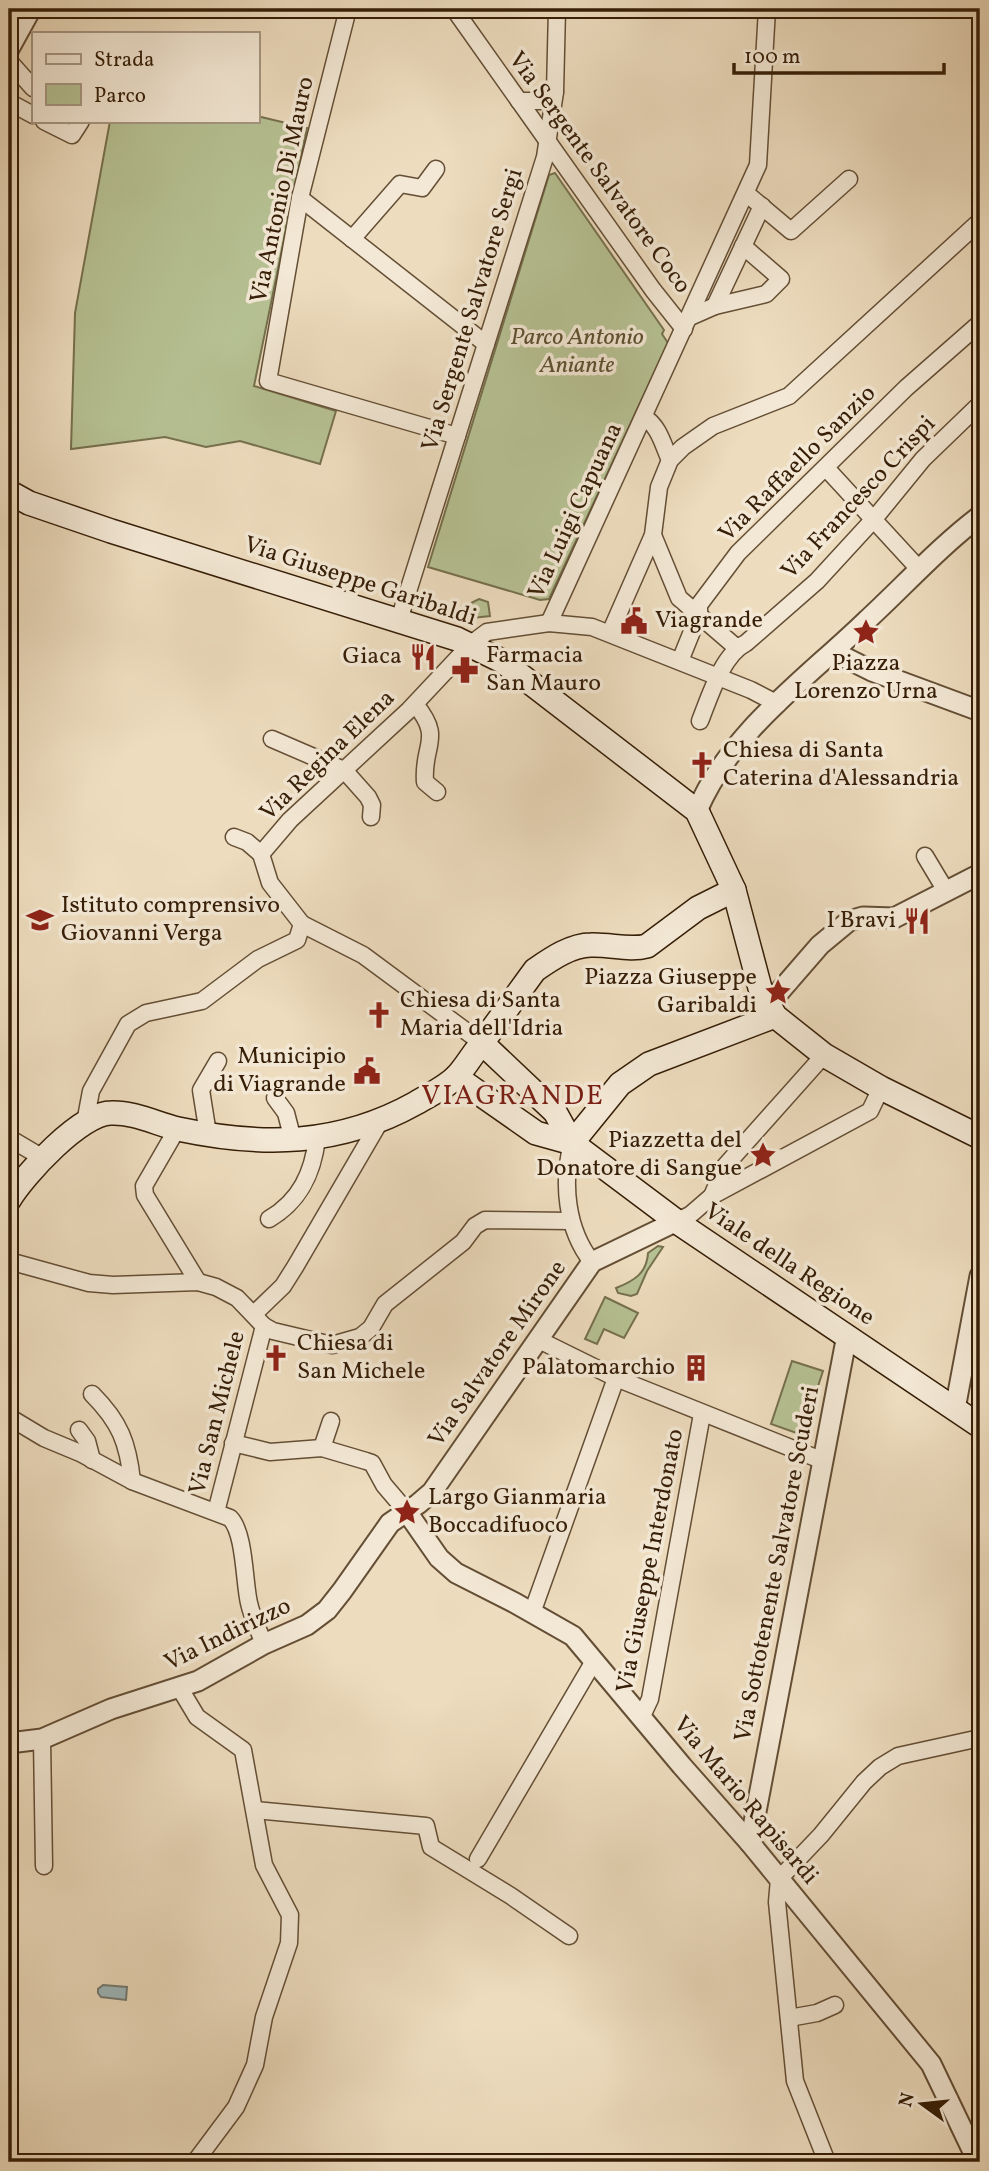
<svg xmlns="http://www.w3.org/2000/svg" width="989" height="2171" font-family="Vollkorn,serif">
	<rect width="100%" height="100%" fill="#eddcbe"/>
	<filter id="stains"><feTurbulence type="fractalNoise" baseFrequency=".00286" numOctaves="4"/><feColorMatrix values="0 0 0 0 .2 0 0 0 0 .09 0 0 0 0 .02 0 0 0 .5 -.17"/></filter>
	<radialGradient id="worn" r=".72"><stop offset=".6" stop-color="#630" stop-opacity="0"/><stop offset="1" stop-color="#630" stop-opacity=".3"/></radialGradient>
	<g fill="#b6c193" stroke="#76704d" stroke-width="2">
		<path d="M257,116L307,128L254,386L336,411L320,464L240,441L206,447L165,437L71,449L75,313L110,121H257Z"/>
		<path d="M555,173L664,330L662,334L668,343L549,599L540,600L428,567L549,175Z"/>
		<path d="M479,599L488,602L490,616L472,618C468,613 466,610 469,604Z"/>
		<path d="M658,1246L663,1247L647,1271L637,1294L631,1296L618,1293L616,1288C634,1281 647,1273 648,1253Z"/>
		<path d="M605,1297L638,1313L624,1338L604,1329L597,1344L585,1339Z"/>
		<path d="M792,1361L823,1371L802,1435L771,1424Z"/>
	</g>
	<path fill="#9eb9bd" stroke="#747b74" stroke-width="2" d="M103,1985L127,1987L126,2000L101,1997L98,1993V1989Z"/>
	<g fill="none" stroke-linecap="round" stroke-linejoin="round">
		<defs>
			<g id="minor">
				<path d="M348,9L300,198L268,381L457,436"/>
				<path d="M454,9L653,290L684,329"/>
				<path d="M9,61L33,88"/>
				<path d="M519,101H540L555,92"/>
				<path d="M9,102L33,115"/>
				<path d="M44,121L72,135L81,121"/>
				<path d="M747,194L791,231L849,179"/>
				<path d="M300,198L486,344"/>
				<path d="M352,239L400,184L422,188L436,169"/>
				<path d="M715,306L762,206"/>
				<path d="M690,317L715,306L766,294L781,279L743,246"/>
				<path d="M644,417C659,426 663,445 670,460"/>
				<path d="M827,469L919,569"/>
				<path d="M653,535L679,598L737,648"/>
				<path d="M399,620L545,157L555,92L557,9"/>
				<path d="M549,623L758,165L767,9"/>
				<path d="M610,633L653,535L659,487L670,460L683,447L713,426L789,396L980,221"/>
				<path d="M680,661L699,614V605L738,553L906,388L980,323"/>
				<path d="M415,704C444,739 422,744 425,782L437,792"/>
				<path d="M700,721C710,696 722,655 746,643L817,581L874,519L923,459L980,404"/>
				<path d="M272,739L344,770L368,797L372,805L371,817"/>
				<path d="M234,837L247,842L261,854"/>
				<path d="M925,856L946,891"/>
				<path d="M302,924L363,955L482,1043"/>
				<path d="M275,1098L286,1113L293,1140"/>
				<path d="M85,1123L91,1091L128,1024L146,1013L202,1001L258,959L297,940L302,924L270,883L261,854L290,820L409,710L471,644L487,632L549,623L592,627L751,690L778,704"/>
				<path d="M177,1129L144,1186L145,1195L198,1282"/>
				<path d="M208,1134L201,1090L218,1061"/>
				<path d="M9,1138L43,1158"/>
				<path d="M572,1143C562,1183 566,1229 592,1262"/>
				<path d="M712,1196L725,1166L824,1055"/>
				<path d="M269,1219C300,1201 313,1173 317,1138"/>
				<path d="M677,1221L690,1215L712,1196L870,1111L881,1088"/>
				<path d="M9,1261L89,1283L113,1285L198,1282L216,1287L237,1298L264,1326L273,1331L332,1345L360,1337L371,1328L385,1304L463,1242L475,1226L485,1220L570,1221"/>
				<path d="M254,1314L283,1286L295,1267L382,1118"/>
				<path d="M539,1340L616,1378L821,1460"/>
				<path d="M92,1394C120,1422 128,1443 132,1481"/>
				<path d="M9,1417L44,1438L80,1453L132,1481L230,1518C245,1533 244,1582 249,1603C252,1617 259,1631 264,1644"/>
				<path d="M79,1430L87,1441L92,1460"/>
				<path d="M233,1443L270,1452L322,1448L366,1461L372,1463L384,1485L407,1512"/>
				<path d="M322,1448L331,1421"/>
				<path d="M216,1512L264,1326"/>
				<path d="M532,1613L616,1378"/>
				<path d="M179,1687L197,1717L243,1750L264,1865L290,1915L289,1943L264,2017L255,2065L236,2107L195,2162"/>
				<path d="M642,1716L650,1699L702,1414"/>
				<path d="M42,1739L44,1866"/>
				<path d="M255,1810L426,1826L431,1847L511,1896L569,1936"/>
				<path d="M478,1859L594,1661"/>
				<path d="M789,2018L817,2013L835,2005"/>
				<path d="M827,2162L795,2081L777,1902L779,1879L821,1835L864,1782L880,1767L898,1756L980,1738"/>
			</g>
			<g id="tertiary">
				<path d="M9,49L31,9"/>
				<path d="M834,652L872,671L980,711"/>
				<path d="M697,811C730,732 806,679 866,621C904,586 939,547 980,516"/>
				<path d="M768,1005L820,945L849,921L863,917L894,918L980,874"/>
				<path d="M955,1409L980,1276"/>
				<path d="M407,1512L439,1558L456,1573L515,1603L573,1636L682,1766L750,1843L931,2064L978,2162"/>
				<path d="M9,1743L42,1739L111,1709L198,1681L264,1644L307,1625L327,1610L342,1591L390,1523L418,1504L432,1492L592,1262L677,1221"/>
				<path d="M750,1843L847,1335"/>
			</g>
			<g id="secondary">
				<path d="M9,492L29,503L111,531L457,639L502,661L697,811L734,890L760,988L775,1016L824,1055L881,1088L980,1137"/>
				<path d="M482,1043L555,1112L572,1143"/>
				<path d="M456,1077L536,1133L572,1143L680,1224L980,1426"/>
				<path d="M572,1143L620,1084L649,1064L775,1016"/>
				<path d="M9,1200C24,1175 81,1113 111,1113C134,1112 157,1124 178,1129C263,1147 339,1146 416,1103C429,1095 445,1088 456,1077C463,1070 469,1060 475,1052C496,1025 515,997 535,970C551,959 571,945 591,945C610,944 629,951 647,946L698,908L734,890"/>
			</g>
		</defs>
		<use href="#minor" stroke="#644e35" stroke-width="19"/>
		<use href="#tertiary" stroke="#644e35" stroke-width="23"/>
		<use href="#secondary" stroke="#361e07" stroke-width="26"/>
		<use href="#minor" stroke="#f3e8d5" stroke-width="16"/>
		<use href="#tertiary" stroke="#f3e8d5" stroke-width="19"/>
		<use href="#secondary" stroke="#f3e8d5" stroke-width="23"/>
	</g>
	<defs>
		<symbol id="civic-bare" viewBox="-9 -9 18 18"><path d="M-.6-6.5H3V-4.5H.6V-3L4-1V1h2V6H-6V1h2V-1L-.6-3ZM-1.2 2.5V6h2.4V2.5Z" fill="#8f2418" stroke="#f3e8d5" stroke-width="2.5" paint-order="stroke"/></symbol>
		<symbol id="sight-bare" viewBox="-9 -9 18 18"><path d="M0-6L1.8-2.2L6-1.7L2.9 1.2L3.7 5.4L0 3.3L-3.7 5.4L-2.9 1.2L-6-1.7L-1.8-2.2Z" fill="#8f2418" stroke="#f3e8d5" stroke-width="2.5" paint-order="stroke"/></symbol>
		<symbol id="restaurant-bare" viewBox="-9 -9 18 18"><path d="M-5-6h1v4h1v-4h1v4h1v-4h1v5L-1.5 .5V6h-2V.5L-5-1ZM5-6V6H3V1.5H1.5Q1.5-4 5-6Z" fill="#8f2418" stroke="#f3e8d5" stroke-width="2.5" paint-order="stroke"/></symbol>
		<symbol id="pharmacy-bare" viewBox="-9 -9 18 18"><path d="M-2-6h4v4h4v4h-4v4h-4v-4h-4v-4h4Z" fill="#8f2418" stroke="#f3e8d5" stroke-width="2.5" paint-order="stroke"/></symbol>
		<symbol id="church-bare" viewBox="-9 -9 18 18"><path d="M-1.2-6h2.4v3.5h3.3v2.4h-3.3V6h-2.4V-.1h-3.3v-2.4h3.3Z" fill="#8f2418" stroke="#f3e8d5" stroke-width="2.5" paint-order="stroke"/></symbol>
		<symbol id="school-bare" viewBox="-9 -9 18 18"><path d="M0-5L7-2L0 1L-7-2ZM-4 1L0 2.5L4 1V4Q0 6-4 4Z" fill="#8f2418" stroke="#f3e8d5" stroke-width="2.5" paint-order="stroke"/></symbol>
		<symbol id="building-bare" viewBox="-9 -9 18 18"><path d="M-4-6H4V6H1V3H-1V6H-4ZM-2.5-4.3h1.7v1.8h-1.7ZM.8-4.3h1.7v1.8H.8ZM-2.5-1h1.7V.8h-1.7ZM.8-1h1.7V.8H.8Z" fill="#8f2418" stroke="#f3e8d5" stroke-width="2.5" paint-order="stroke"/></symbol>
	</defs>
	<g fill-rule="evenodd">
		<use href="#civic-bare" x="615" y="602" width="38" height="38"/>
		<use href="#sight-bare" x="847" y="613" width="38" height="38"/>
		<use href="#restaurant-bare" x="404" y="638" width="38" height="38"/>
		<use href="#pharmacy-bare" x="446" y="651" width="38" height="38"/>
		<use href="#church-bare" x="683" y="746" width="38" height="38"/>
		<use href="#school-bare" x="21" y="901" width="38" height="38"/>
		<use href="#restaurant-bare" x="898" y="902" width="38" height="38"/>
		<use href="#sight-bare" x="759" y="973" width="38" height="38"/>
		<use href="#church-bare" x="360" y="996" width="38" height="38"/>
		<use href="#civic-bare" x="348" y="1052" width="38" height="38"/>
		<use href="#sight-bare" x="744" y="1136" width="38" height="38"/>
		<use href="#church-bare" x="257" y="1339" width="38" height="38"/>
		<use href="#building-bare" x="677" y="1349" width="38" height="38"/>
		<use href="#sight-bare" x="388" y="1493" width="38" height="38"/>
	</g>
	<g text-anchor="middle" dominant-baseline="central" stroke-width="7" stroke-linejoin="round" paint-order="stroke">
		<g font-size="24" fill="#361e07" stroke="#f3e8d5">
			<text transform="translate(599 173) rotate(54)">Via Sergente Salvatore Coco</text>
			<text transform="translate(283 190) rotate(-78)">Via Antonio Di Mauro</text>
			<text transform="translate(473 310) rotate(-73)">Via Sergente Salvatore Sergi</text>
			<text transform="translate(798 464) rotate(-45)">Via Raffaello Sanzio</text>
			<text transform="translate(859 498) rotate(-47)">Via Francesco Crispi</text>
			<text transform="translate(576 511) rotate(-65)">Via Luigi Capuana</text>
			<text transform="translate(360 582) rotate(18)">Via Giuseppe Garibaldi</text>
			<text transform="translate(328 756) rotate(-44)">Via Regina Elena</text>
			<text transform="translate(789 1265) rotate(34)">Viale della Regione</text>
			<text transform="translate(498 1354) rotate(-55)">Via Salvatore Mirone</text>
			<text transform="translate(218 1413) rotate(-76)">Via San Michele</text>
			<text transform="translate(651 1561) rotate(-79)">Via Giuseppe Interdonato</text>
			<text transform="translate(778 1564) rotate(-79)">Via Sottotenente Salvatore Scuderi</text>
			<text transform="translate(228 1635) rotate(-26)">Via Indirizzo</text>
			<text transform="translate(745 1801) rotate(50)">Via Mario Rapisardi</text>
		</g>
		<g font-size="24" font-style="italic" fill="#5c4f31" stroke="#f3e8d5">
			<text x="577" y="338">Parco Antonio<tspan x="577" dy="28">Aniante</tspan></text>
		</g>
		<g font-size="24" fill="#361e07" stroke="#f3e8d5" text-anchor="start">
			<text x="655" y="621">Viagrande</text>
			<text x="486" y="656">Farmacia<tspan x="486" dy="28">San Mauro</tspan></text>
			<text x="402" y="657" text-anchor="end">Giaca</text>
			<text x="866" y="664" text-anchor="middle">Piazza<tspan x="866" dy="28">Lorenzo Urna</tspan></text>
			<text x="723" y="751">Chiesa di Santa<tspan x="723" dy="28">Caterina d'Alessandria</tspan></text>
			<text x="61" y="906">Istituto comprensivo<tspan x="61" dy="28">Giovanni Verga</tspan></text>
			<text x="896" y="921" text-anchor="end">I Bravi</text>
			<text x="757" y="978" text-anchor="end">Piazza Giuseppe<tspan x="757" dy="28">Garibaldi</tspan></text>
			<text x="400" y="1001">Chiesa di Santa<tspan x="400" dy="28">Maria dell'Idria</tspan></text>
			<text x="346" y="1057" text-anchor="end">Municipio<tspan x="346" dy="28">di Viagrande</tspan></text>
			<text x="742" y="1141" text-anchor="end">Piazzetta del<tspan x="742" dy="28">Donatore di Sangue</tspan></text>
			<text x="297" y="1344">Chiesa di<tspan x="297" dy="28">San Michele</tspan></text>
			<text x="675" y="1368" text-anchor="end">Palatomarchio</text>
			<text x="428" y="1498">Largo Gianmaria<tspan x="428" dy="28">Boccadifuoco</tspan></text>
		</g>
		<g font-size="28" letter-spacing="2" fill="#7a1f14" stroke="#f3e8d5">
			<text x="513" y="1096">VIAGRANDE</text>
		</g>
	</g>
	<rect width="989" height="2171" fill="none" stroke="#eddcbe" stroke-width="35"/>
	<rect x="10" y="10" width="968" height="2150" fill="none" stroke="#361e07" stroke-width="3.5"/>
	<rect x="18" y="18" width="954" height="2136" fill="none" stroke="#361e07" stroke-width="2"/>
	<rect x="32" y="32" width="228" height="91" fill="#f3e8d5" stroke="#a79783" stroke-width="2"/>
	<rect x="46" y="54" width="35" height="10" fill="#f3e8d5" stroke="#a79783" stroke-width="2"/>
	<text x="94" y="66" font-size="21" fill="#361e07">Strada</text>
	<rect x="46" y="84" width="35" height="21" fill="#b6c193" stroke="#a79783" stroke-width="2"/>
	<text x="94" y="102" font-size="21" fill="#361e07">Parco</text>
	<g transform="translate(922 2104) rotate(285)" stroke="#f3e8d5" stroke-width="5" paint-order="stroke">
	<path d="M0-5L12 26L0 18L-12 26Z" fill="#361e07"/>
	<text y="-10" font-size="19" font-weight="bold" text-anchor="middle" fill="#361e07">N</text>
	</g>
	<path d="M734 63v10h210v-10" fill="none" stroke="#361e07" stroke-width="3.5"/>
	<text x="744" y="63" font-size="21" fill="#361e07" stroke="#f3e8d5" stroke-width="5" paint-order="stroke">100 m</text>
	<rect width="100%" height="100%" filter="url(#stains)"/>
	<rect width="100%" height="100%" fill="url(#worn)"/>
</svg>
